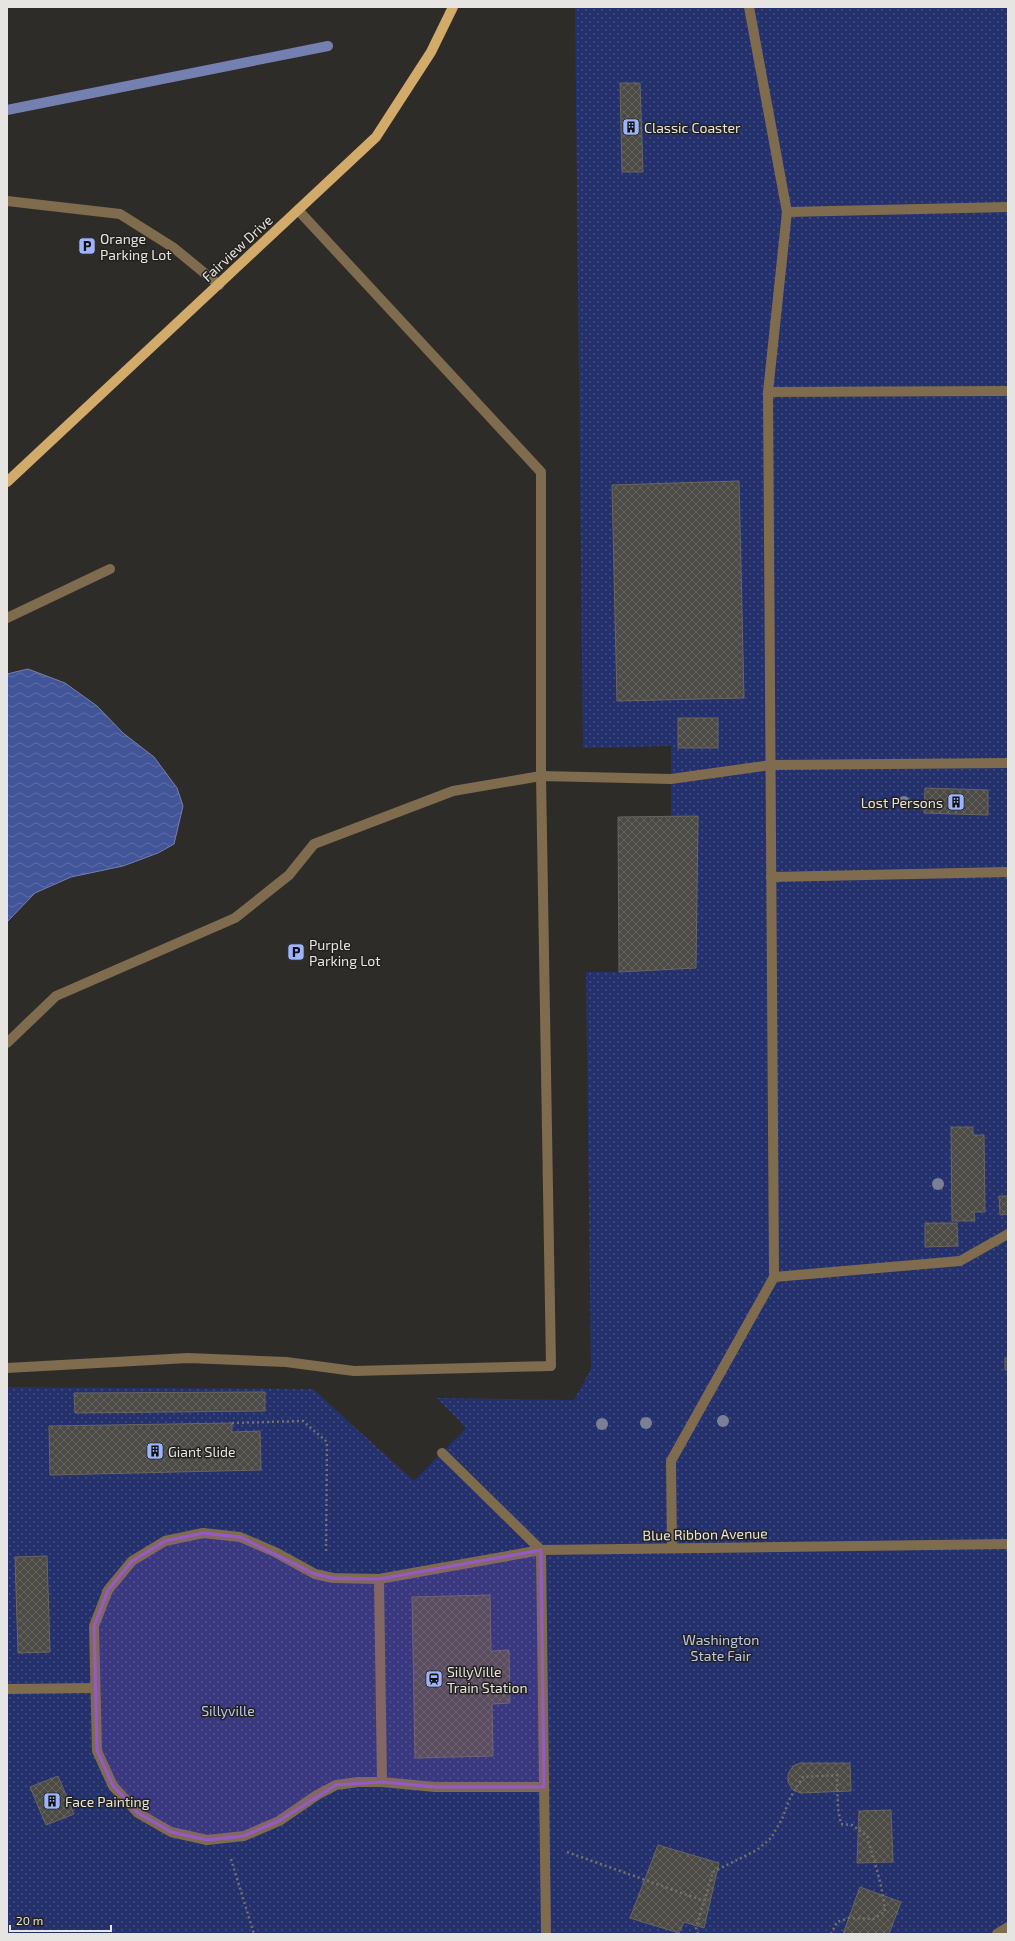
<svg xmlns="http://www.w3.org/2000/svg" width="1015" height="1941" font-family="'Exo 2',sans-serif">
	<defs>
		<pattern id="green-dots" width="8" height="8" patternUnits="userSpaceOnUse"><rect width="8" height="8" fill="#24316d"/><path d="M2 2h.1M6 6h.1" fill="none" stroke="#444f82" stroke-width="1.8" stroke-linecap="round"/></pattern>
		<pattern id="water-waves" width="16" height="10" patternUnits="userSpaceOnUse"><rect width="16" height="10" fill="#435599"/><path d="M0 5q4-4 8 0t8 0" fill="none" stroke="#5e6da7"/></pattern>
		<pattern id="building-cross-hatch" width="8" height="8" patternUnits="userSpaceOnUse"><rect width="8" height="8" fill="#4c4a45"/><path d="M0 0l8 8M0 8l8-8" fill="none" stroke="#666460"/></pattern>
	</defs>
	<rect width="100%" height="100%" fill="#2e2c28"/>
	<path fill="url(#green-dots)" d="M575,7H1008V1934H7V1387L313,1389L414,1481L466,1428L437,1398L574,1400L591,1369L586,972H619L618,817H671V746L583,748Z"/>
	<path fill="url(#water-waves)" stroke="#7480af" d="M28,669L65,683L97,706L123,733L154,757L177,788L183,806L174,844L158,853L123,866L71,877L35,893L7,922V674Z"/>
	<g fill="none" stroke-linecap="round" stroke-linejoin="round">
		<path stroke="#7480af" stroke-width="10" d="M7,110L328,46"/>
	</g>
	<g fill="url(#building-cross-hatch)" stroke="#686561">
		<path d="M620,83H640L643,172H622Z"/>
		<path d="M739,481L744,698L617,701L612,485Z"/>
		<rect x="678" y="718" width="40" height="30"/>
		<path d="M925,788L988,790V815L924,813Z"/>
		<path d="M698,816L696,968L619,972L618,817Z"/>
		<path d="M951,1127H973V1135H984L985,1212H974L975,1221H952Z"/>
		<path d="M999,1196H1008V1214L1000,1215Z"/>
		<path d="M925,1223H957L958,1246L925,1247Z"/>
		<rect x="1005" y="1358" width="3" height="12"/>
		<path d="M265,1392V1411L75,1413L74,1393Z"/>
		<path d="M232,1423V1432L260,1431L261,1470L50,1475L49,1426Z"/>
		<path d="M47,1556L50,1652L18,1653L15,1557Z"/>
		<path d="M490,1595L491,1651L509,1650L510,1703L492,1704L493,1756L415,1758L412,1597Z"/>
		<path d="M800,1763H850L851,1791L800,1793L792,1789L788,1782V1774L793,1766Z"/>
		<path d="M58,1776L74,1814L46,1825L30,1787Z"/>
		<path d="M891,1810L893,1862L857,1863L859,1811Z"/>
		<path d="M658,1845L719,1863L704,1928L684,1922L679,1933L630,1918Z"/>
		<path d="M860,1887L901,1902L889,1934H843Z"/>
	</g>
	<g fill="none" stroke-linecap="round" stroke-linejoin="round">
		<g stroke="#73716d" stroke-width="2.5" stroke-dasharray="2 3" stroke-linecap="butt">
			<path d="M232,1423L303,1421L327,1442L326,1554"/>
			<path d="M567,1852L704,1901"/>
			<path d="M231,1859L254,1934"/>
			<path d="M698,1934L696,1928L713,1872L757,1850L771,1838L782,1819L790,1798L803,1777L837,1775L838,1809L841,1824L852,1825L867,1836C874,1861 883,1886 885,1912L873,1919L849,1918L837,1922L831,1934"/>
		</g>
		<g stroke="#7f6b4d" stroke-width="10">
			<path d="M7,201L120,214L174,248L219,285"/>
			<path d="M787,212L1008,207"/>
			<path d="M768,392L1008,391"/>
			<path d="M7,618L110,569"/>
			<path d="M771,877L1008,872"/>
			<path d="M7,1043L56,996L235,918L289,875L314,844L453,791L541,776L671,779L771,765L1008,763"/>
			<path d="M774,1277L960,1261L1008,1234"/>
			<path d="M7,1368L188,1358L286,1362L354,1371L551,1366L541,776V472L298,210"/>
			<path d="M442,1453L541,1550L1008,1544"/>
			<path d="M672,1548L671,1461L774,1277L768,392L787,212L749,7"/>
			<path d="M379,1579L382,1782"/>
			<path d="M7,1689L95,1688"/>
			<path d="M544,1787H435L382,1782H358L336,1785L317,1795L279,1821L244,1836L207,1840L171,1832L138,1813L113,1786L97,1751L94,1626L108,1590L132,1561L165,1541L203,1533L240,1537L275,1552L315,1574L333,1578L379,1579L541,1550L546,1934"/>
			<path d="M997,1934L1008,1927"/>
		</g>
		<path stroke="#d2aa69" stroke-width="10" d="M7,482L376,137L431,52L453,7"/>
	</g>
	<g fill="#7b8195">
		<circle cx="904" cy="802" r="6"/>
		<circle cx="938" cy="1184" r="6"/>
		<circle cx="723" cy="1421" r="6"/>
		<circle cx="646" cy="1423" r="6"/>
		<circle cx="602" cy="1424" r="6"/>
	</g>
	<path fill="#965ac8" fill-opacity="0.2" stroke="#965ac8" stroke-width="3" stroke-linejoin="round" d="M203,1533L240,1537L315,1574L333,1578L379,1579L541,1550L544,1787H435L382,1782L336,1785L279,1821L244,1836L207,1840L171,1832L138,1813L113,1786L97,1751L94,1626L108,1590L132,1561L165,1541Z"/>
	<defs>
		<symbol id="building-square" viewBox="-11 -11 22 22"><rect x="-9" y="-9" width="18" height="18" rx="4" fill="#9db4fd" stroke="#24221e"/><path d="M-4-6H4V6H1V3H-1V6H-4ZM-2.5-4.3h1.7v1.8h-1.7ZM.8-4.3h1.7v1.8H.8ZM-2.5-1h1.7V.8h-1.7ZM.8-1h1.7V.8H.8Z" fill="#111"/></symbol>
		<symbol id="parking-square" viewBox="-11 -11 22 22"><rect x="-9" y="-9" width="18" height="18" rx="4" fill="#9db4fd" stroke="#24221e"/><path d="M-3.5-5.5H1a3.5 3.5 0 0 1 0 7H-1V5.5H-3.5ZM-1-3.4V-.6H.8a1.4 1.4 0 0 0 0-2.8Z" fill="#111"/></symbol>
		<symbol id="station-square" viewBox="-11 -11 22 22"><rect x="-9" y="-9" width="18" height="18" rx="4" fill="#9db4fd" stroke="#24221e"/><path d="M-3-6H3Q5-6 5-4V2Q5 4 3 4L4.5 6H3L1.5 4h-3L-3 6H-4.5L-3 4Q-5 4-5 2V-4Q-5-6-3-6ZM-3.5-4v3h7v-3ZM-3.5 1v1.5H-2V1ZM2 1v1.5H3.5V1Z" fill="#111"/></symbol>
	</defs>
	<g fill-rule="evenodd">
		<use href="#building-square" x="621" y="117" width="20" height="20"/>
		<use href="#parking-square" x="77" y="236" width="20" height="20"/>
		<use href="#building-square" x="946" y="792" width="20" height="20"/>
		<use href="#parking-square" x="286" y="942" width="20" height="20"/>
		<use href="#building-square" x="145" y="1441" width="20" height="20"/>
		<use href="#station-square" x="424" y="1669" width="20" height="20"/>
		<use href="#building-square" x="42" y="1791" width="20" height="20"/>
	</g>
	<g text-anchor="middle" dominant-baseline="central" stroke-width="3" stroke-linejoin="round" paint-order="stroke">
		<g font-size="14" fill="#e6e5e2" stroke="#24221e" text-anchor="start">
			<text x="644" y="127">Classic Coaster</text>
			<text x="100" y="238">Orange<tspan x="100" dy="16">Parking Lot</tspan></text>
			<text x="943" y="802" text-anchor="end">Lost Persons</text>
			<text x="309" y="944">Purple<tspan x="309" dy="16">Parking Lot</tspan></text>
			<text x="168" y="1451">Giant Slide</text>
			<text x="447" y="1671">SillyVille<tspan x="447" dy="16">Train Station</tspan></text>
			<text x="65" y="1801">Face Painting</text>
		</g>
		<g font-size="14" fill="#e6e5e2" stroke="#24221e">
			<text transform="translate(237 248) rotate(-43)">Fairview Drive</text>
			<text transform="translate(705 1534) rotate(-1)">Blue Ribbon Avenue</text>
		</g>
		<g font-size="14" fill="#bac7ee" stroke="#24221e">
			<text x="721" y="1639">Washington<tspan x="721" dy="16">State Fair</tspan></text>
			<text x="228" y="1710">Sillyville</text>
		</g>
	</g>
	<rect width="1015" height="1941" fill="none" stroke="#e6e5e2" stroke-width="16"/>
	<path d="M10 1925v6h101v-6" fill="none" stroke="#e6e5e2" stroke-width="2"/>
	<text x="16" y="1925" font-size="12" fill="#e6e5e2" stroke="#24221e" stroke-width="3" paint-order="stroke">20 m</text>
</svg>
